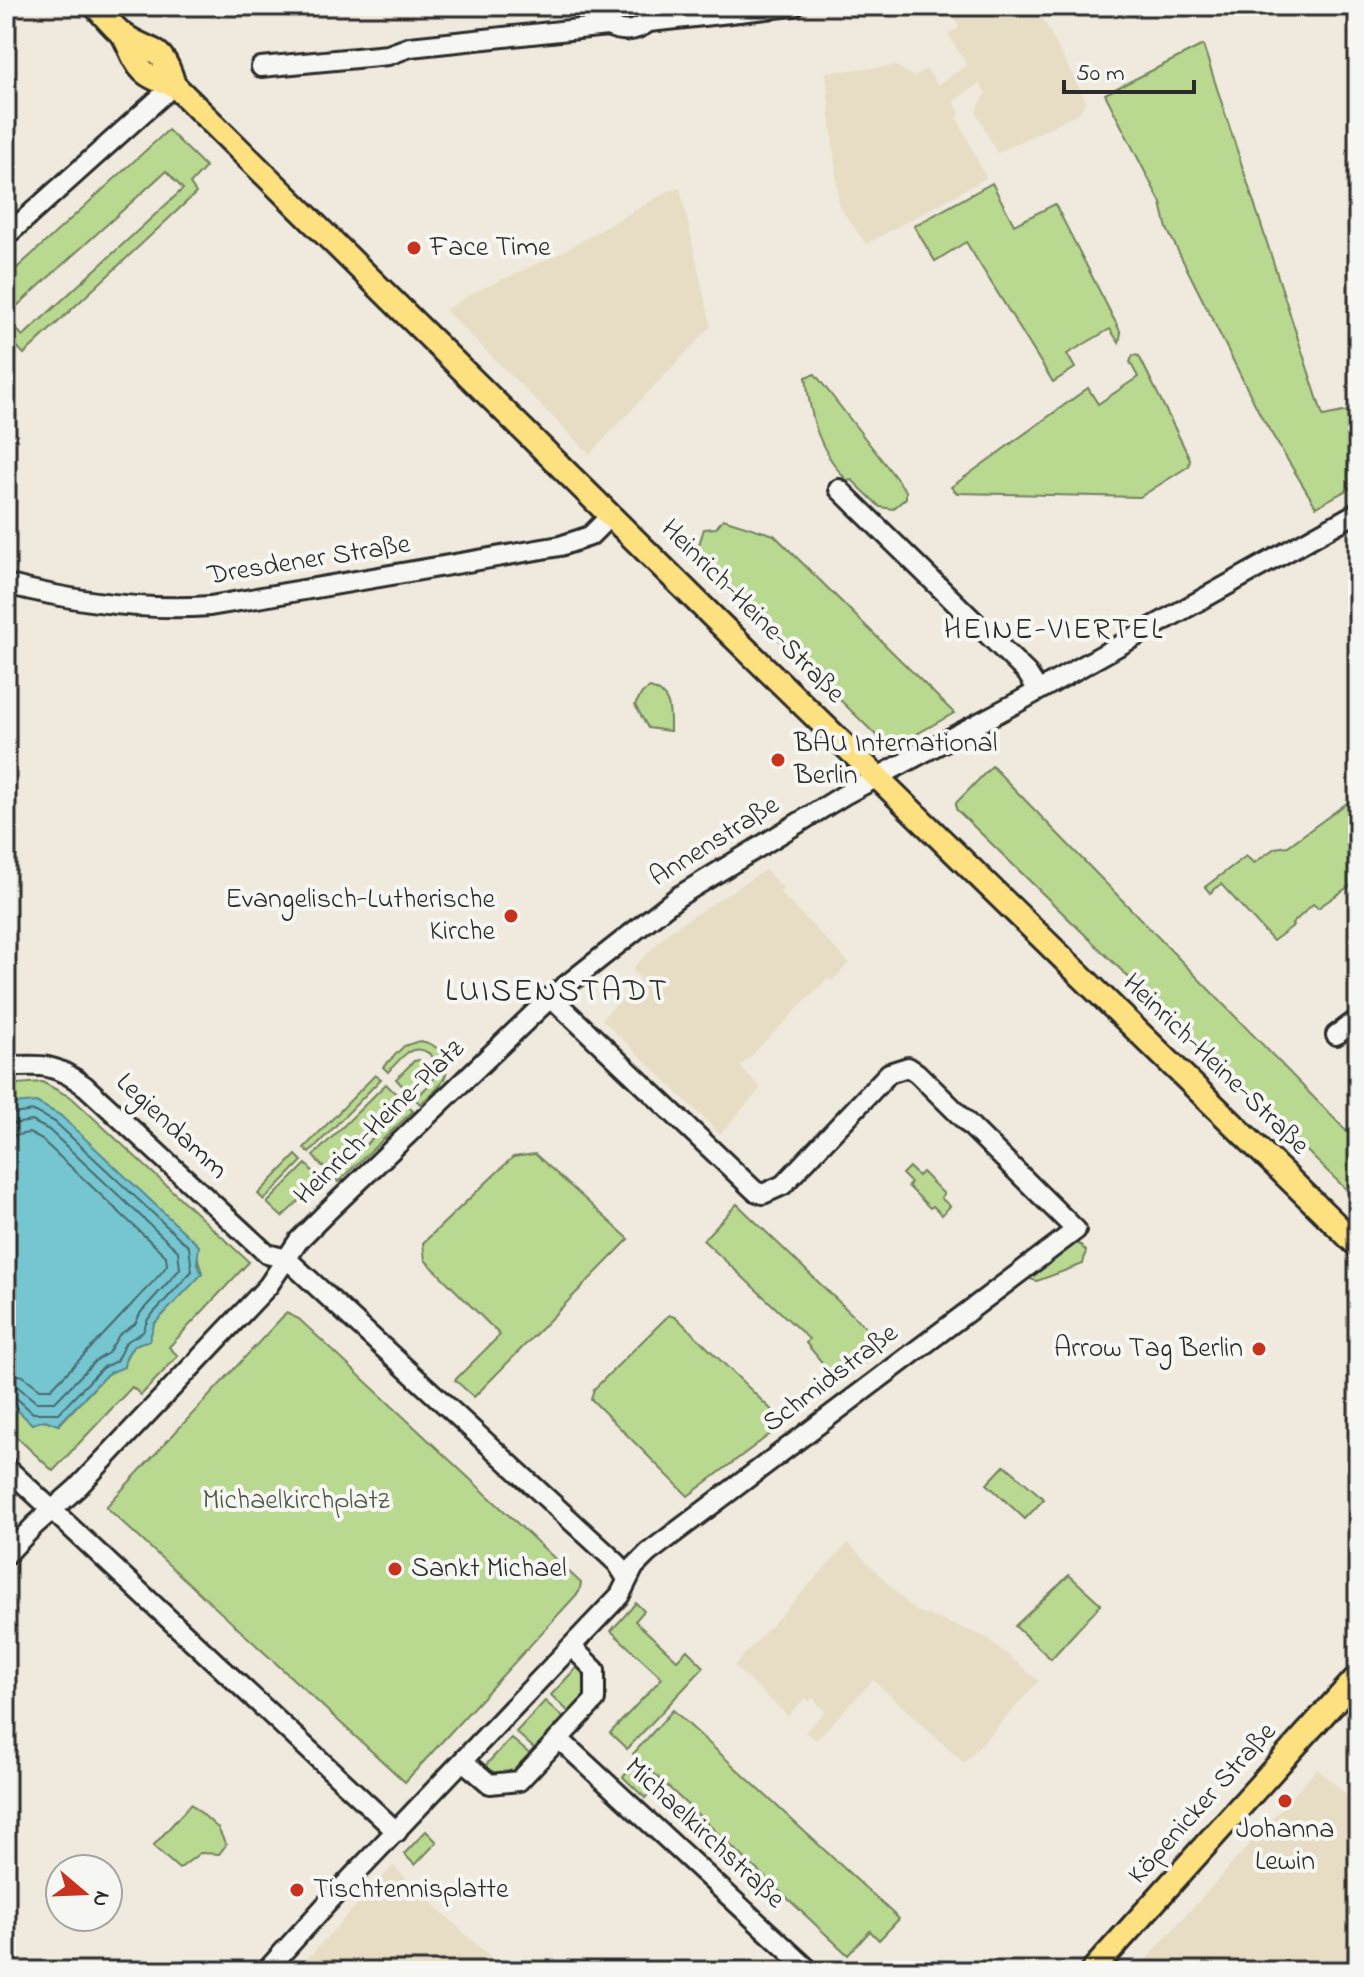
<svg xmlns="http://www.w3.org/2000/svg" width="1364" height="1977" font-family="'Indie Flower',sans-serif">
	<rect width="100%" height="100%" fill="#efeadd"/>
	<filter id="ink" filterUnits="userSpaceOnUse"><feTurbulence type="fractalNoise" baseFrequency=".0125" numOctaves="2"/><feDisplacementMap in="SourceGraphic" scale="16" xChannelSelector="R" yChannelSelector="G"/><feConvolveMatrix kernelMatrix="1 2 1 2 8 2 1 2 1" color-interpolation-filters="sRGB"/></filter>
	<g filter="url(#ink)">
		<g fill="#e7dcc4">
			<path d="M951,6H1036L1086,101L1079,113L997,153L976,111L986,93L979,83L954,101L960,114L957,117L986,178L866,244L839,206L826,72L896,66L914,77L926,69L938,85L967,65L948,34L959,28Z"/>
			<path d="M680,188L711,326L590,454L445,310L475,292L559,254L667,192Z"/>
			<path d="M765,870L783,888L780,893L849,963L832,981L828,978L740,1067L761,1088L720,1134L602,1019L641,979L632,969L670,931Z"/>
			<path d="M848,1543L914,1610L986,1637L1039,1681L964,1763L873,1680L816,1740L805,1732L825,1711L813,1698L809,1701L805,1698L788,1716L734,1666Z"/>
			<path d="M1317,1769L1358,1804V1971H1136Z"/>
			<path d="M393,1866L477,1945L506,1971H296Z"/>
		</g>
		<g fill="#b9d890" stroke="#72825e" stroke-width="2">
			<path d="M1203,45L1323,416L1358,409V484L1316,507L1261,416L1167,229L1161,203L1105,94Z"/>
			<path d="M168,130L206,167L190,184L196,193L24,354L6,335V319L23,336L183,189L166,171L6,316V278Z"/>
			<path d="M992,183L1014,225L1055,204L1121,333L1119,343L1110,329L1067,354L1075,368L1053,382L966,242L935,261L914,226Z"/>
			<path d="M1133,355L1139,356L1190,459L1189,466L1140,497L957,493L951,487L1088,388L1098,404L1138,377L1130,362Z"/>
			<path d="M815,374L906,491V498L893,509L880,507L852,480L847,481C818,448 811,420 806,377Z"/>
			<path d="M723,519L774,535L954,713L890,749L695,557L704,529L716,528Z"/>
			<path d="M650,688C672,693 670,713 670,731L648,728L635,705L642,693Z"/>
			<path d="M992,766L1358,1143V1201L956,809V803Z"/>
			<path d="M1358,795V880L1318,908L1313,904L1292,924L1293,926L1273,941L1221,884L1210,893L1205,887L1246,856L1254,863L1275,848L1288,846Z"/>
			<path d="M419,1041C437,1043 454,1059 444,1079C439,1089 428,1097 420,1104L415,1099C422,1091 434,1083 436,1073C440,1056 421,1043 407,1053C400,1058 394,1066 388,1072L383,1067L404,1046Z"/>
			<path d="M420,1060L425,1063L427,1071L407,1091L396,1079L414,1061Z"/>
			<path d="M375,1075L381,1079L309,1153L304,1148Z"/>
			<path d="M42,1082L72,1098L249,1262L169,1347L178,1356L141,1395L132,1387L53,1471L6,1427V1400L32,1423L44,1420L59,1425L107,1374L123,1367C127,1352 133,1343 149,1340L154,1324L202,1273L197,1256L14,1104L6,1109V1085Z"/>
			<path d="M386,1084L403,1101L328,1172L313,1156Z"/>
			<path d="M407,1105L413,1111L338,1182L333,1176Z"/>
			<path d="M535,1154L629,1239L474,1397L455,1380L500,1335L425,1260L423,1243L513,1157Z"/>
			<path d="M296,1155L302,1161L264,1200L258,1194Z"/>
			<path d="M306,1164L321,1180L282,1217L267,1203Z"/>
			<path d="M909,1167L918,1176L922,1172L944,1194L941,1198L950,1206L942,1215L933,1206L930,1208L908,1186L911,1183L902,1174Z"/>
			<path d="M737,1204L886,1347L838,1382L806,1343L809,1339L703,1240Z"/>
			<path d="M1072,1242L1081,1245L1086,1251L1083,1264L1037,1281L1030,1279L1029,1275Z"/>
			<path d="M286,1313L299,1319L581,1583L579,1592L405,1782L106,1507Z"/>
			<path d="M669,1315L677,1318L785,1423L688,1496L591,1399L594,1389Z"/>
			<path d="M1005,1465L1044,1499L1025,1519L987,1484Z"/>
			<path d="M1069,1575L1101,1604L1051,1659L1015,1626Z"/>
			<path d="M636,1603L644,1611L635,1621L677,1660L687,1650L704,1667L627,1749L610,1733L662,1678L611,1631Z"/>
			<path d="M579,1665L587,1672L586,1698L571,1714L551,1695Z"/>
			<path d="M545,1701L566,1720L537,1751L516,1732Z"/>
			<path d="M673,1710L899,1919L879,1940L870,1931L848,1955L633,1754Z"/>
			<path d="M511,1738L532,1756L516,1773L491,1775L483,1768Z"/>
			<path d="M632,1767L654,1788L645,1798L623,1777Z"/>
			<path d="M191,1804L218,1828L226,1845L219,1854L200,1853L179,1869L153,1846Z"/>
			<path d="M426,1831L437,1842L415,1865L404,1854Z"/>
		</g>
		<path fill="#76c6d1" stroke="#58888f" stroke-width="2" d="M36,1102L60,1115L199,1246L197,1262L202,1274L154,1324L149,1341C134,1342 126,1352 124,1367L107,1374L58,1425L45,1420L32,1424L6,1399V1109L13,1104Z"/>
		<g fill="none" stroke-linecap="round" stroke-linejoin="round">
			<g stroke="#49696d" stroke-width="2">
				<path d="M6,1115L34,1111L55,1122L189,1247L192,1271L148,1319L143,1332L126,1342L116,1361L102,1368L59,1413H33L14,1396L6,1394"/>
				<path d="M6,1125L32,1121L49,1130L178,1251L180,1269L141,1312L135,1324L119,1335L108,1353L95,1361L55,1402H36L18,1387L6,1384"/>
				<path d="M6,1137L29,1133L42,1140L166,1256L167,1265C158,1279 144,1290 133,1303C107,1332 79,1360 51,1389H40L23,1376L6,1372"/>
			</g>
			<defs>
				<g id="minor">
					<path d="M261,67L388,55L410,47L607,26C624,33 634,32 649,22L794,6"/>
					<path d="M6,236L174,85"/>
					<path d="M839,489L1027,673L1038,690"/>
					<path d="M6,584C72,601 142,611 210,606L560,546L590,536L611,515"/>
					<path d="M1336,1035L1358,1019"/>
					<path d="M6,1067C42,1064 56,1064 85,1086L267,1254L287,1259"/>
					<path d="M287,1259L617,1563L627,1579"/>
					<path d="M6,1467L397,1832"/>
					<path d="M6,1555L35,1525L77,1488L268,1286L299,1240L329,1210L551,997L679,896L844,795L1020,701L1358,512"/>
					<path d="M559,1739L810,1971"/>
					<path d="M463,1761L490,1784L519,1781L595,1700V1670L572,1647"/>
					<path d="M266,1971L332,1898L620,1595L634,1567L648,1553L1076,1230L917,1073L908,1067L889,1073L783,1185L763,1194L755,1191L551,997"/>
				</g>
				<g id="major">
					<path d="M95,6C104,15 112,26 122,34C152,55 162,42 174,85L714,618L1358,1246"/>
					<path d="M123,34C138,66 138,76 174,85"/>
					<path d="M1092,1971L1358,1676"/>
				</g>
			</defs>
			<use href="#minor" stroke="#2b2b2b" stroke-width="24"/>
			<use href="#major" stroke="#2b2b2b" stroke-width="28"/>
			<use href="#minor" stroke="#f6f6f2" stroke-width="18"/>
			<use href="#major" stroke="#fde080" stroke-width="22"/>
		</g>
	</g>
	<g fill="#c8321e" stroke="#f6f6f2" stroke-width="3">
		<circle cx="414" cy="248" r="8"/>
		<circle cx="778" cy="760" r="8"/>
		<circle cx="511" cy="916" r="8"/>
		<circle cx="1259" cy="1349" r="8"/>
		<circle cx="395" cy="1569" r="8"/>
		<circle cx="1285" cy="1801" r="8"/>
		<circle cx="297" cy="1890" r="8"/>
	</g>
	<g text-anchor="middle" dominant-baseline="central" stroke-width="8" stroke-linejoin="round" paint-order="stroke">
		<g font-size="28" fill="#2b2b2b" stroke="#f6f6f2" text-anchor="start">
			<text x="430" y="248">Face Time</text>
			<text x="794" y="744">BAU International<tspan x="794" dy="32">Berlin</tspan></text>
			<text x="495" y="900" text-anchor="end">Evangelisch-Lutherische<tspan x="495" dy="32">Kirche</tspan></text>
			<text x="1243" y="1349" text-anchor="end">Arrow Tag Berlin</text>
			<text x="411" y="1569">Sankt Michael</text>
			<text x="1285" y="1830" text-anchor="middle">Johanna<tspan x="1285" dy="32">Lewin</tspan></text>
			<text x="313" y="1890">Tischtennisplatte</text>
		</g>
		<g font-size="28" fill="#2b2b2b" stroke="#f6f6f2">
			<text transform="translate(309 561) rotate(-9)">Dresdener Straße</text>
			<text transform="translate(752 612) rotate(45)">Heinrich-Heine-Straße</text>
			<text transform="translate(715 842) rotate(-32)">Annenstraße</text>
			<text transform="translate(1215 1065) rotate(44)">Heinrich-Heine-Straße</text>
			<text transform="translate(380 1123) rotate(-44)">Heinrich-Heine-Platz</text>
			<text transform="translate(171 1127) rotate(43)">Legiendamm</text>
			<text transform="translate(831 1379) rotate(-37)">Schmidstraße</text>
			<text transform="translate(1203 1804) rotate(-48)">Köpenicker Straße</text>
			<text transform="translate(704 1834) rotate(43)">Michaelkirchstraße</text>
		</g>
		<g font-size="28" fill="#4e5644" stroke="#f6f6f2">
			<text x="296" y="1501">Michaelkirchplatz</text>
		</g>
		<g font-size="30" letter-spacing="2" fill="#2b2b2b" stroke="#f6f6f2">
			<text x="1054" y="631">HEINE-VIERTEL</text>
		</g>
		<g font-size="32" letter-spacing="2" fill="#2b2b2b" stroke="#f6f6f2">
			<text x="557" y="992">LUISENSTADT</text>
		</g>
	</g>
	<rect width="1364" height="1977" fill="none" stroke="#f6f6f2" stroke-width="32"/>
	<rect x="16" y="16" width="1332" height="1945" fill="none" stroke="#2b2b2b" stroke-width="3" filter="url(#ink)"/>
	<g transform="translate(84 1893) rotate(109)"><circle r="38" fill="#f6f6f2" stroke="#a5a5a2" stroke-width="2"/>
	<path d="M0-6L14 30L0 20L-14 30Z" fill="#c8321e"/>
	<text y="-12" font-size="22" font-weight="bold" text-anchor="middle" fill="#2b2b2b">N</text>
	</g>
	<path d="M1064 80v12h130v-12" fill="none" stroke="#2b2b2b" stroke-width="4"/>
	<text x="1076" y="80" font-size="24" fill="#2b2b2b" stroke="#f6f6f2" stroke-width="6" paint-order="stroke">50 m</text>
</svg>
